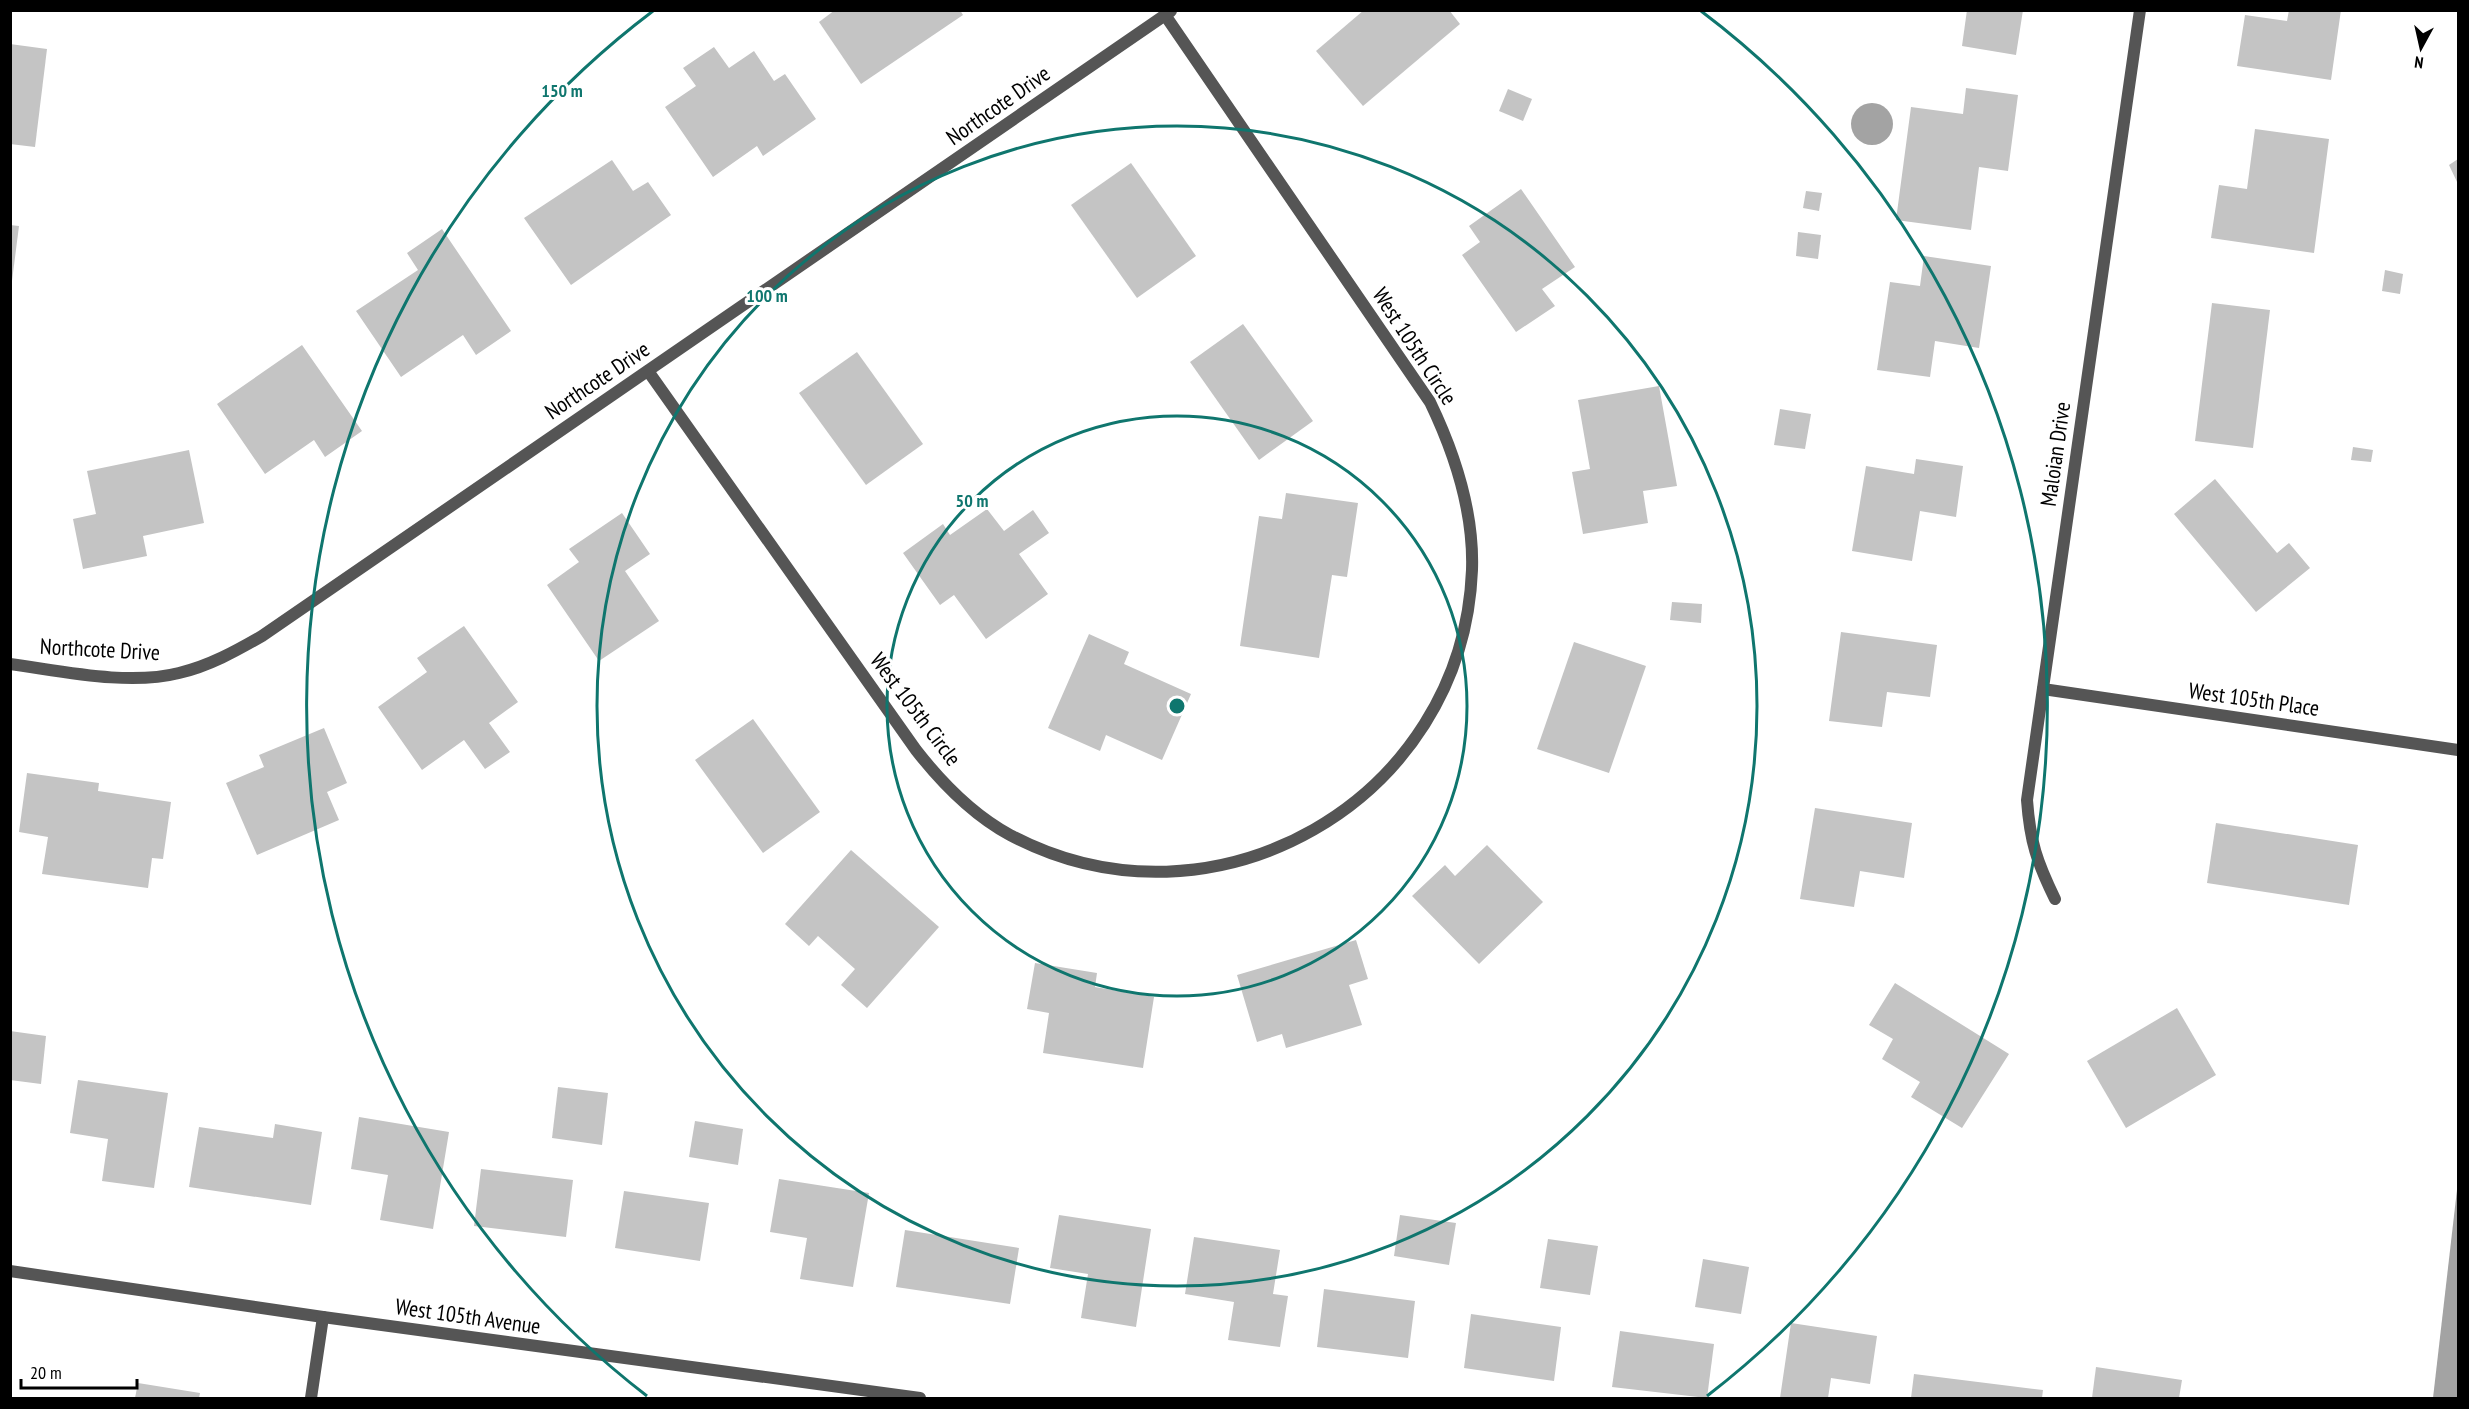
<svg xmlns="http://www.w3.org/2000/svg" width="2469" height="1409" font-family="'PT Sans Narrow',sans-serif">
	<rect width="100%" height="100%" fill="#fff"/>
	<g fill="#a3a3a3">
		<circle cx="1872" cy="124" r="21"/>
		<path d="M2458,1181V1398H2433Z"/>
	</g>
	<g fill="#c4c4c4">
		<path d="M835,10H960L963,15L861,84L819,22Z"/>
		<path d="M1364,10H1449L1460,24L1363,106L1316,51Z"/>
		<path d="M1967,10H2023L2016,55L1962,46Z"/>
		<path d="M2289,10H2341L2331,80L2237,66L2245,15L2287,21Z"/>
		<path d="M10,44L47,49L35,147L10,144Z"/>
		<path d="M714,47L729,68L754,51L774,81L785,74L816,119L763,156L757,146L713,177L665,107L696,86L683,68Z"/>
		<path d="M1966,88L2018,95L2008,171L1979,167L1971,230L1896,220L1911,107L1963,114Z"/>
		<path d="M1508,89L1532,99L1523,121L1499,111Z"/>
		<path d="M2255,129L2329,139L2314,253L2211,238L2219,185L2247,189Z"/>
		<path d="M2458,159V184L2449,165Z"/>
		<path d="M612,160L633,191L648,182L671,215L571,285L524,218Z"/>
		<path d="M1131,163L1196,256L1137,298L1071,205Z"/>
		<path d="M1521,189L1575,267L1542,289L1555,306L1516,332L1462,255L1480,242L1469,226Z"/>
		<path d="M1806,191L1822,193L1819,211L1803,208Z"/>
		<path d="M10,225L19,226L12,281H10Z"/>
		<path d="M442,229L511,331L476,355L463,335L401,377L356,311L418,270L407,253Z"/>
		<path d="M1798,232L1821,235L1818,259L1796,256Z"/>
		<path d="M1924,256L1991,266L1979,348L1935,341L1930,377L1877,370L1890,282L1920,286Z"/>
		<path d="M2385,270L2403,274L2400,294L2382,291Z"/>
		<path d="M2212,303L2270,310L2253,448L2195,441Z"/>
		<path d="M1243,324L1313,421L1259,460L1190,362Z"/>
		<path d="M302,345L362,431L325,457L314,440L265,474L217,404Z"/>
		<path d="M857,352L923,444L866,485L799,393Z"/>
		<path d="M1659,386L1677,486L1643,491L1648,523L1583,534L1572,472L1590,469L1578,400Z"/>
		<path d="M1780,409L1811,414L1805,449L1774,445Z"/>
		<path d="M2353,447L2373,450L2371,462L2351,460Z"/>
		<path d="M189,450L204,523L143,536L147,556L83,569L73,519L96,514L87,471Z"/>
		<path d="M1916,459L1963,466L1956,517L1920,511L1912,561L1852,551L1866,466L1914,474Z"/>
		<path d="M2215,479L2277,553L2289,543L2310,568L2256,612L2174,514Z"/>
		<path d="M1286,493L1358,503L1347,577L1332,575L1319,658L1240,646L1259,516L1282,519Z"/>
		<path d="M987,509L1004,531L1033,510L1049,533L1019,554L1048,594L986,639L954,595L940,605L903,553L943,524L950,535Z"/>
		<path d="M622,513L650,554L625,571L659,621L599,661L547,585L579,562L569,549Z"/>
		<path d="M1672,602L1702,604L1701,623L1670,620Z"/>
		<path d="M464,626L518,702L489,723L510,752L485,769L464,740L422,770L378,707L427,672L417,658Z"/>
		<path d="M1841,632L1937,645L1930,697L1887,692L1882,727L1829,721Z"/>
		<path d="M1089,634L1129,652L1124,664L1191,694L1162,760L1106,735L1100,751L1048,728Z"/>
		<path d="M1574,642L1646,666L1609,773L1537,749Z"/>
		<path d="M753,719L820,812L763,853L695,760Z"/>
		<path d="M324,728L347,783L327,792L339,820L257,855L226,783L264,767L259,755Z"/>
		<path d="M27,773L99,783L98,791L171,802L163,859L152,858L148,888L42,874L48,837L19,832Z"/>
		<path d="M1815,808L1912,823L1904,878L1860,871L1854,907L1800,899Z"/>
		<path d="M2216,823L2358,845L2349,905L2207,883Z"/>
		<path d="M1487,845L1543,902L1479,964L1412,896L1445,865L1455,876Z"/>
		<path d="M851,850L939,927L867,1008L841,985L855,969L818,936L809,946L785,924Z"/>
		<path d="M1356,940L1368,979L1349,985L1362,1025L1286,1048L1282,1034L1257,1042L1237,975Z"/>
		<path d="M1035,963L1097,973L1095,987L1154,997L1143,1068L1043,1053L1049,1013L1027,1009Z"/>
		<path d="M1895,983L2009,1054L1962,1128L1911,1097L1920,1082L1882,1059L1893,1039L1869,1025Z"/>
		<path d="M2177,1008L2216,1075L2126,1128L2087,1061Z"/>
		<path d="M10,1031L46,1036L41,1084L10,1080Z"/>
		<path d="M78,1080L168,1093L154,1188L102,1181L108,1139L70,1133Z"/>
		<path d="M558,1087L608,1093L602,1145L552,1138Z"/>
		<path d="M359,1117L449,1132L433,1229L380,1220L388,1175L351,1169Z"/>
		<path d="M695,1121L743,1129L738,1165L689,1157Z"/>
		<path d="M275,1124L322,1132L311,1205L189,1187L199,1127L273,1138Z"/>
		<path d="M481,1169L573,1180L566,1237L474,1226Z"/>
		<path d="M779,1179L869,1193L853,1287L800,1279L807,1238L770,1232Z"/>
		<path d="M624,1191L709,1203L700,1261L615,1248Z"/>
		<path d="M1059,1215L1151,1229L1136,1327L1081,1318L1088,1274L1050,1268Z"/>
		<path d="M1400,1215L1456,1223L1449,1265L1394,1256Z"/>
		<path d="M905,1230L1019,1248L1010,1304L896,1287Z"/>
		<path d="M1194,1237L1280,1250L1273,1294L1288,1296L1280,1347L1228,1340L1234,1302L1185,1294Z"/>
		<path d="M1548,1239L1598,1246L1590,1295L1540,1288Z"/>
		<path d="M1703,1259L1749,1267L1741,1314L1695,1307Z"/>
		<path d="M1324,1289L1415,1301L1408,1358L1317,1347Z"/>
		<path d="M1471,1314L1561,1327L1554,1381L1464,1368Z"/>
		<path d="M1791,1323L1877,1336L1870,1384L1831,1378L1828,1398H1780Z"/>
		<path d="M1620,1331L1714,1344L1707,1398L1612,1387Z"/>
		<path d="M2096,1367L2182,1380L2179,1398H2092Z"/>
		<path d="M1914,1374L2043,1390L2042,1398H1911Z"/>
		<path d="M138,1383L200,1393L199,1398H135Z"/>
	</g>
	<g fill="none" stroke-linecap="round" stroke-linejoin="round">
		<g stroke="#555" stroke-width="12">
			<path d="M648,371L916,750C941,782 973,815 1010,835C1213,943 1463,801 1472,570C1474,511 1455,454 1430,402L1165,15"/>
			<path d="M10,664C62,671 128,686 179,673C209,666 236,651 262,636L1171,11"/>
			<path d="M2043,689L2458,750"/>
			<path d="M2055,899C2037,862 2030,842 2027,800L2140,10"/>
			<path d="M10,1271L323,1317L920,1398"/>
			<path d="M311,1398L323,1317"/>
		</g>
	</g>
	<g fill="none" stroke="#0f766e" stroke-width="3">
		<circle cx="1177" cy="706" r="290"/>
		<circle cx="1177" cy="706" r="580"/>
		<path d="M647 1396A870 870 0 0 1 653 11M1701 11A870 870 0 0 1 1707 1396"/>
	</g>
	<g text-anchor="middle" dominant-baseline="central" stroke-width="6" stroke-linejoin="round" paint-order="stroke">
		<g font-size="22" fill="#000" stroke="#fff">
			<text transform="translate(998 105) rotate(-35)">Northcote Drive</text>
			<text transform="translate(1415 346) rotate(57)">West 105th Circle</text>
			<text transform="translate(597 380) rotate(-34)">Northcote Drive</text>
			<text transform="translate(2055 454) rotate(-82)">Maloian Drive</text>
			<text transform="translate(100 649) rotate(3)">Northcote Drive</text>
			<text transform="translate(2254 699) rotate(8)">West 105th Place</text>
			<text transform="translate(916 709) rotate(53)">West 105th Circle</text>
			<text transform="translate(468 1316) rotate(8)">West 105th Avenue</text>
		</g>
	</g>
	<circle cx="1177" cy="706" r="9" fill="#0f766e" stroke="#fff" stroke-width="3"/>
	<g font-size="18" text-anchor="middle" font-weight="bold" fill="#0f766e" stroke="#fff" stroke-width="6" stroke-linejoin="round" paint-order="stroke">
		<text x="562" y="97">150 m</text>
		<text x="767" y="302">100 m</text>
		<text x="972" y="507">50 m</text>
	</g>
	<rect width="2469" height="1409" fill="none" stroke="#000000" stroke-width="24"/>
	<g transform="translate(2421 48) rotate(188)" stroke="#ffffff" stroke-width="4.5" paint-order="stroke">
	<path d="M0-4.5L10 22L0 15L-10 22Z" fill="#000000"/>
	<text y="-9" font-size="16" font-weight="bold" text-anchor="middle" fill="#000000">N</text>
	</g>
	<path d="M21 1379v9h116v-9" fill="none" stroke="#000000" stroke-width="3"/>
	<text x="30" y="1379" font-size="18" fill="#000000" stroke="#ffffff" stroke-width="4.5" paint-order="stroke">20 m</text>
</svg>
